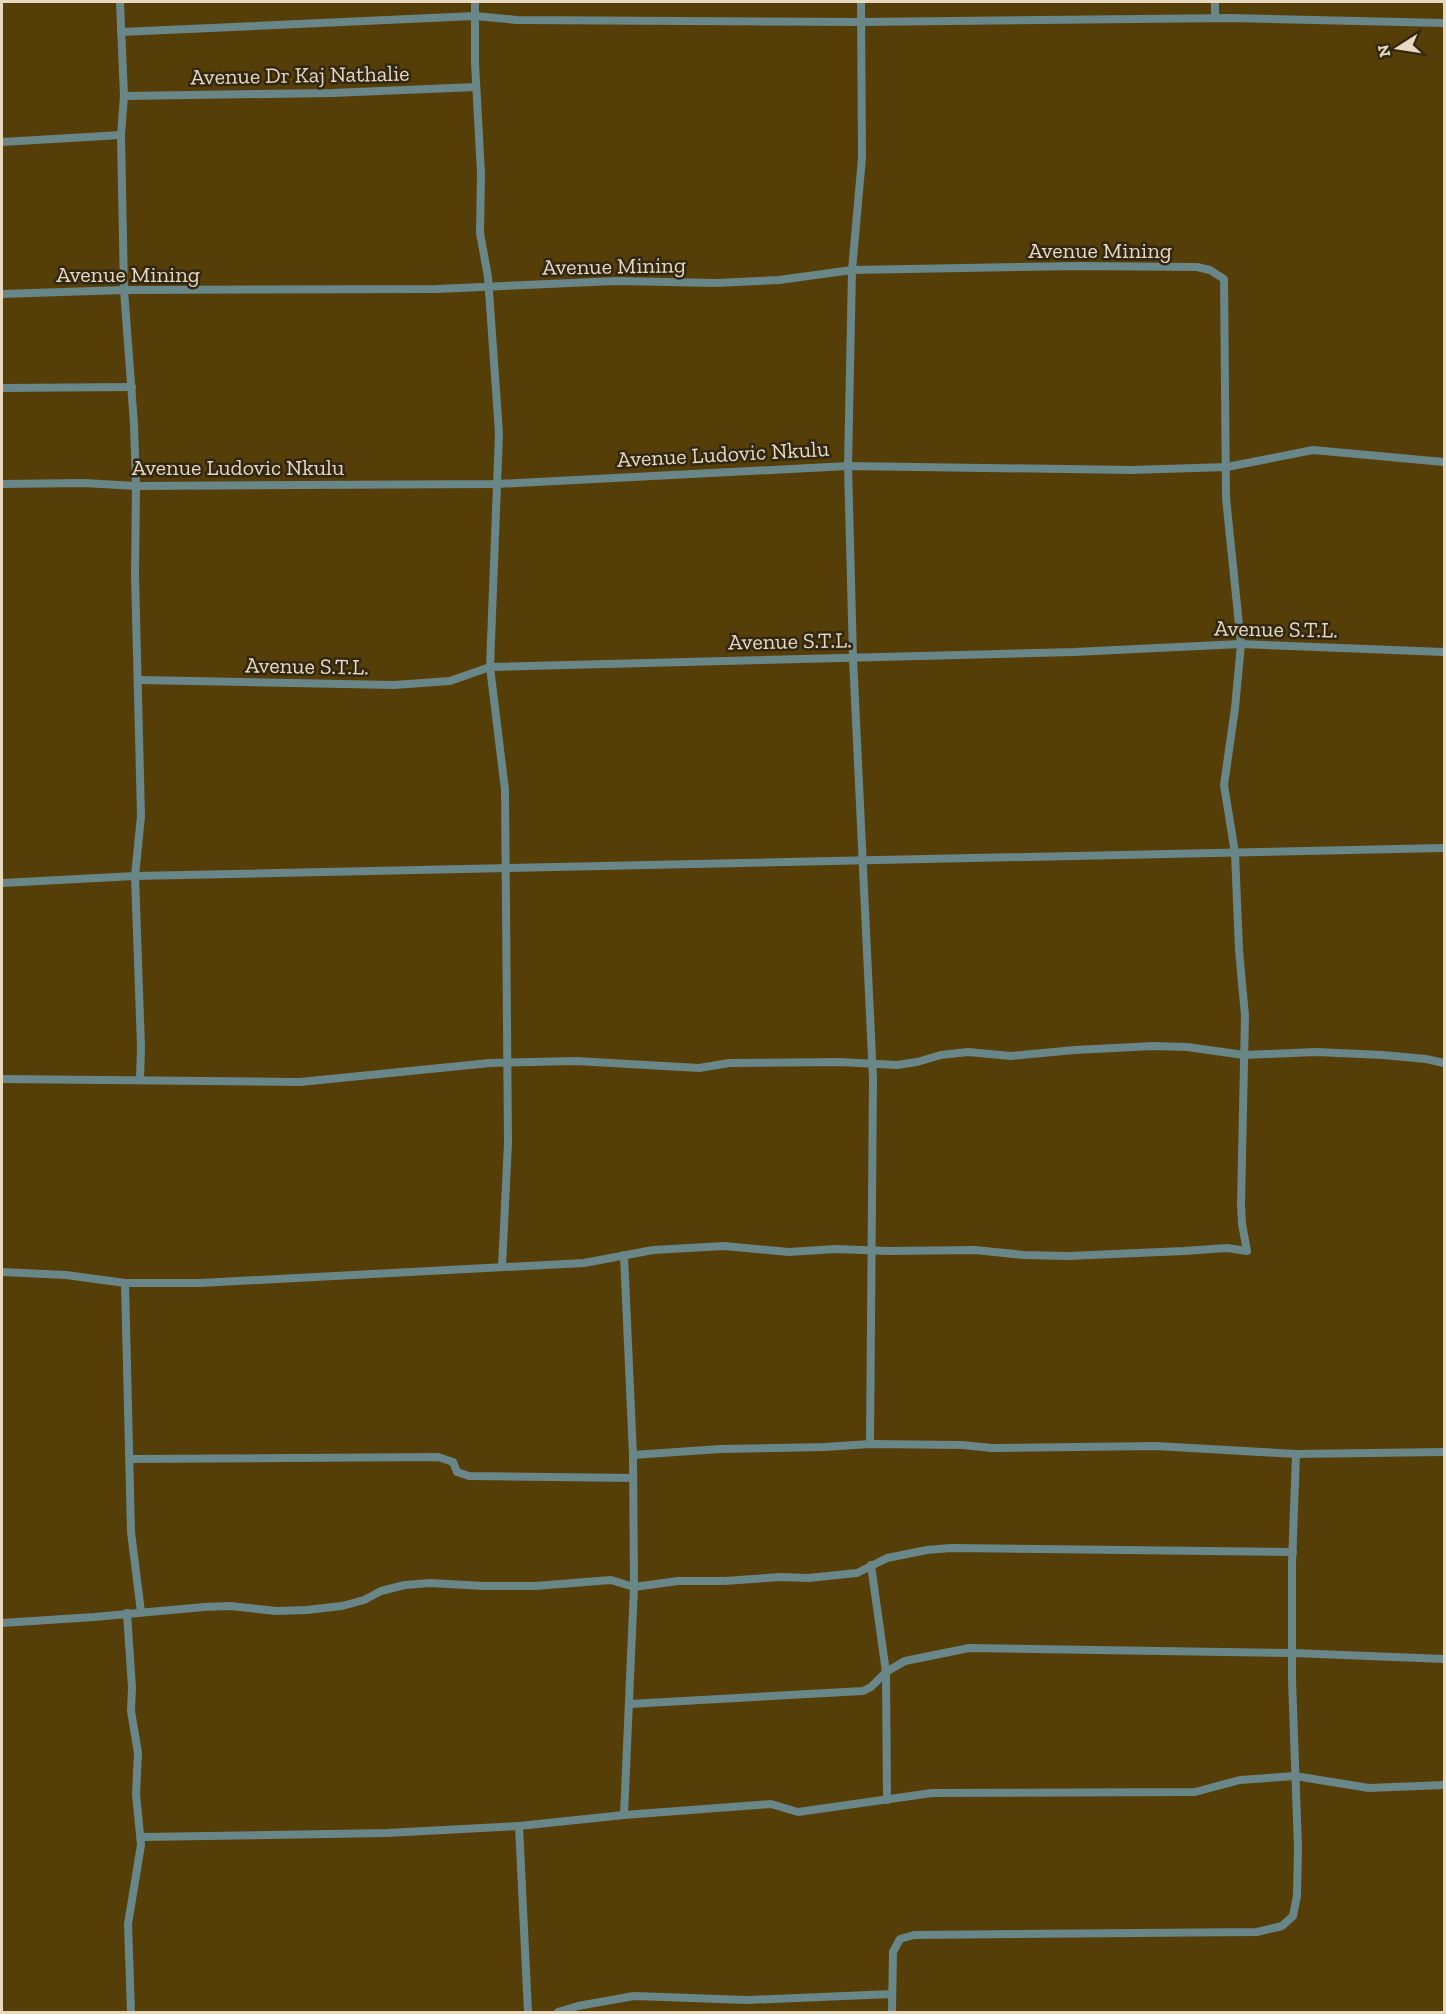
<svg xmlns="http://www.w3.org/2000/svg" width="1446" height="2014" font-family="'Zilla Slab',serif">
	<rect width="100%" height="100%" fill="#553e07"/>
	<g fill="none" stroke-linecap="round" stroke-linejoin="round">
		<g stroke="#698689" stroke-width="8">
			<path d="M120,2L124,96L121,135L124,290L134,424L136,486L135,575L141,816L135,876L141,1047L140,1079"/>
			<path d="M475,2V63L481,173L480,233L488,277L499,433L490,667L505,790L508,1143L502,1267"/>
			<path d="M861,2L862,158L852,270L848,466L853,658L873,1078L870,1444"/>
			<path d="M1215,2V18"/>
			<path d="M121,32L475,16L517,20L861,22L1232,18L1444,23"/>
			<path d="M124,96L332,93L476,87"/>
			<path d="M2,142L121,135"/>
			<path d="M2,294L124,290L437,289L616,281L716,283L779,280L852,270L1078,266L1197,267L1210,270L1224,279L1226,498L1241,644L1235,708L1224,785L1235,853L1239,950L1245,1016L1241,1204L1242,1224L1247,1251L1227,1248L1184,1251L1068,1256L1024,1255L975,1250L888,1251L836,1249L789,1252L724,1246L653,1250L584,1263L200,1283H125L66,1275L2,1272"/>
			<path d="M2,388L132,387"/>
			<path d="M2,484L84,483L136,486L497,484L848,466L1131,470L1227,467L1313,450L1444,462"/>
			<path d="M139,680L394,685L450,681L490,667L1074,652L1241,644L1444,652"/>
			<path d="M2,883L135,876L1444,848"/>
			<path d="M2,1079L300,1082L490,1063L576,1061L699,1068L729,1063L839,1062L897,1065L917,1062L941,1055L968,1052L1011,1056L1075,1050L1153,1046L1187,1047L1244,1055L1316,1052L1383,1055L1426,1059L1444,1063"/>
			<path d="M125,1283L131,1532L141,1612"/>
			<path d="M633,1455L720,1449L825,1447L870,1444L962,1445L992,1448L1156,1446L1296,1454L1444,1452"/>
			<path d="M129,1459L438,1457L453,1462L457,1472L469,1476L633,1478"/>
			<path d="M871,1565L886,1672L887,1800"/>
			<path d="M127,1613L132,1688L131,1711L138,1753L136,1794L141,1845L128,1924L131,2012"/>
			<path d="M2,1623L94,1617L204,1607L230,1606L276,1611L306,1610L342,1606L364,1600L381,1591L405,1585L430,1583L484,1586H535L611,1580L634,1587L678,1581H724L781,1577L808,1578L857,1573L887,1558L927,1550L951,1548L1293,1552"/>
			<path d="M629,1704L863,1691L871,1687L886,1672L905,1661L969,1648L1293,1653L1444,1659"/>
			<path d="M624,1815L634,1587L633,1455L624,1255"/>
			<path d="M519,1826L528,2012"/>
			<path d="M141,1837L387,1833L519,1826L624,1815L771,1804L798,1812L932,1793L1195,1792L1240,1780L1295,1776L1369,1788L1444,1785"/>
			<path d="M558,2012L578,2006L634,1996L747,2000L892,1994"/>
			<path d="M892,2012L893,1952L900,1939L914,1935L1257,1932L1282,1926L1293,1916L1297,1896L1298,1848L1292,1679V1565L1296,1454"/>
		</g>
	</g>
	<g text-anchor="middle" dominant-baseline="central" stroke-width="5" stroke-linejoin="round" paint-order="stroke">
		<g font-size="22" fill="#e6d9bf" stroke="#322713">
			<text transform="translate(300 75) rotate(-1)">Avenue Dr Kaj Nathalie</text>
			<text x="1100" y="250">Avenue Mining</text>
			<text transform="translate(614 266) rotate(-1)">Avenue Mining</text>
			<text x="128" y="274">Avenue Mining</text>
			<text transform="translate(723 454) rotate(-3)">Avenue Ludovic Nkulu</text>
			<text x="238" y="467">Avenue Ludovic Nkulu</text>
			<text transform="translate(1276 629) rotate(1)">Avenue S.T.L.</text>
			<text transform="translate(790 641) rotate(-1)">Avenue S.T.L.</text>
			<text transform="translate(307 666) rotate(1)">Avenue S.T.L.</text>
		</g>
	</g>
	<rect width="1446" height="2014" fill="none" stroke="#e6d9bf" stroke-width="6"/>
	<g transform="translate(1398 48) rotate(258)" stroke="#322713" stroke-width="4.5" paint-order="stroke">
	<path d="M0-4.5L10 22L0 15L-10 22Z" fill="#e6d9bf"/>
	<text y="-9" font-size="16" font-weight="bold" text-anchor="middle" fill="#e6d9bf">N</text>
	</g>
</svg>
